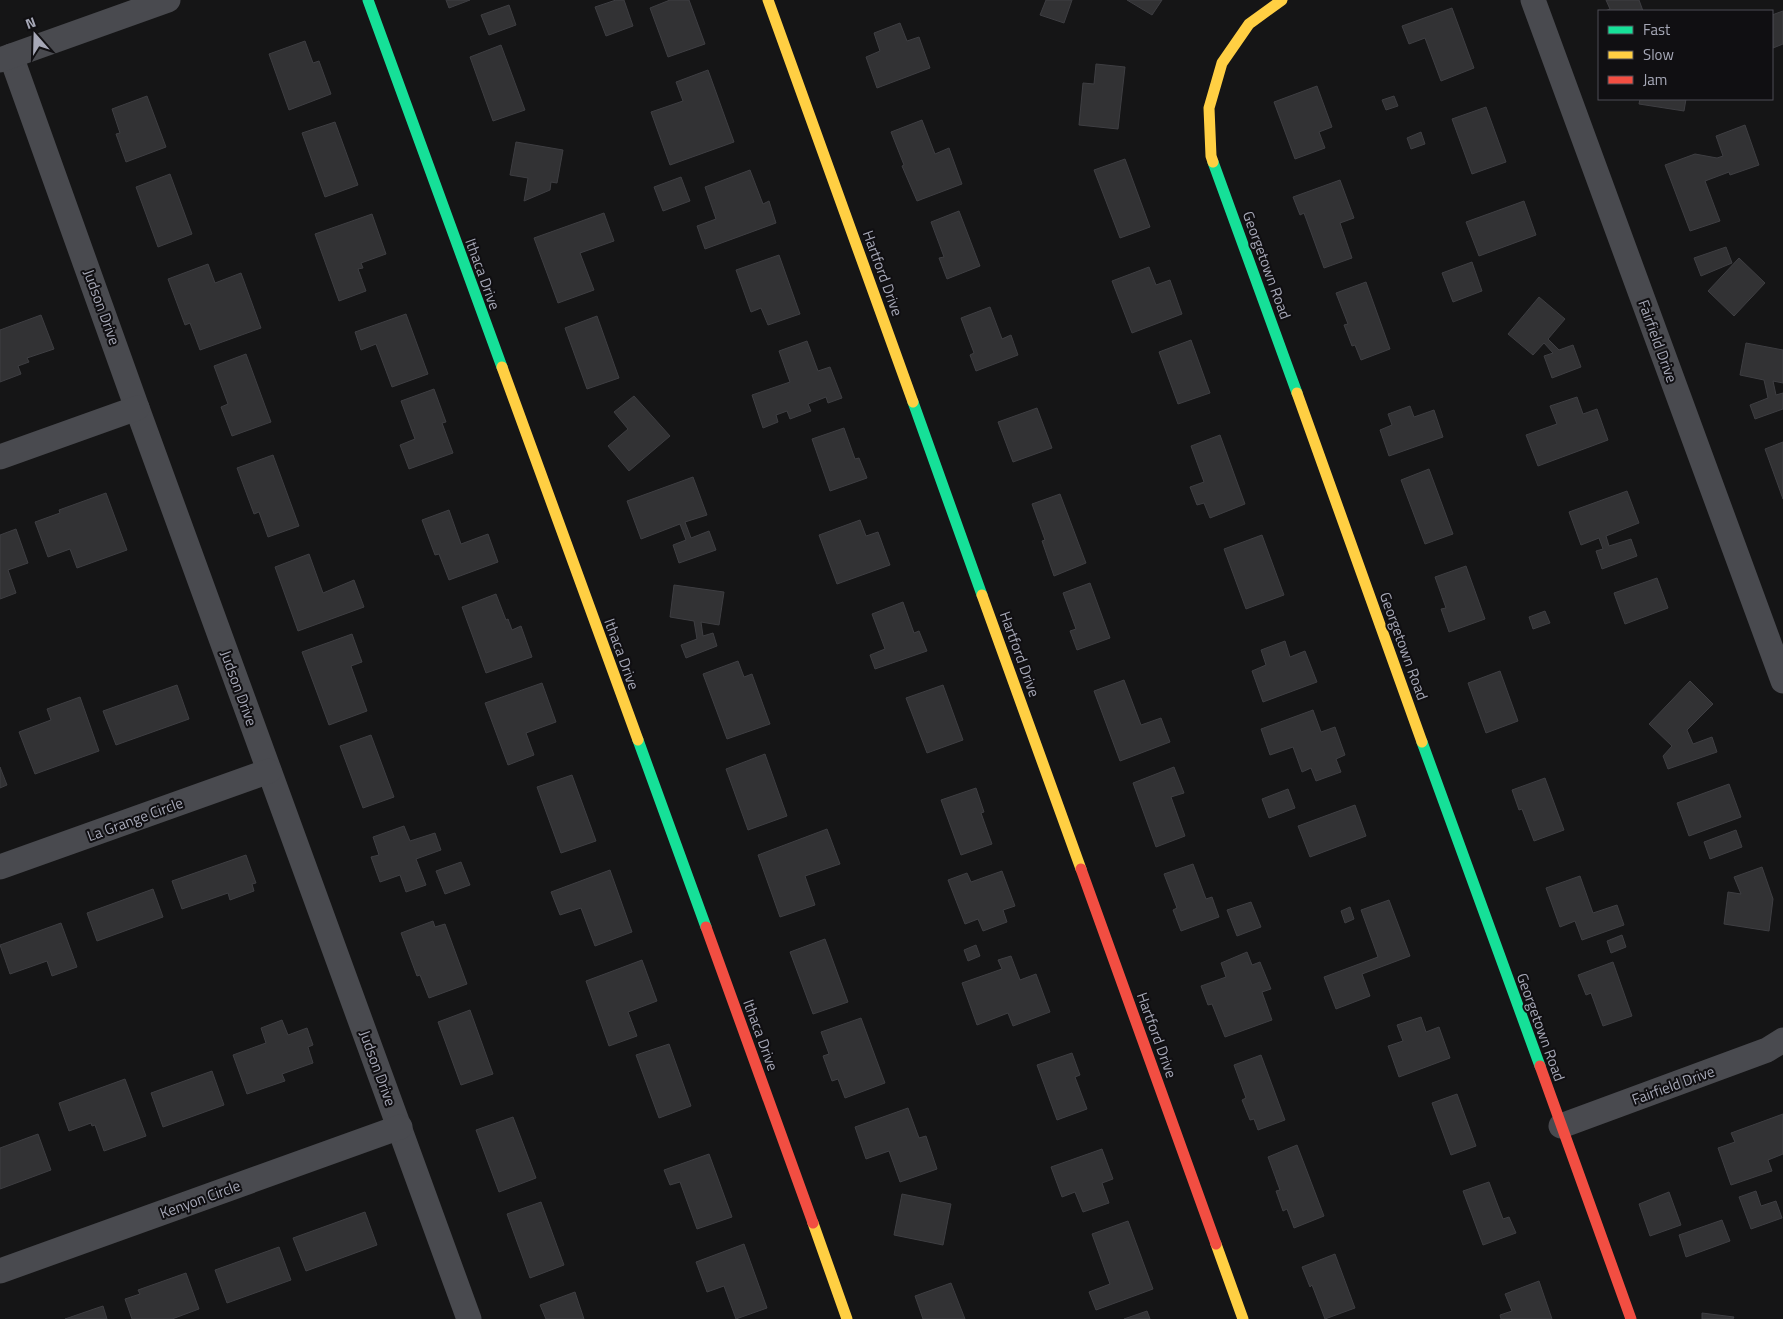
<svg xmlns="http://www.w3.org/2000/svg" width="1783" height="1319" font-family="'Titillium Web',sans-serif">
	<rect width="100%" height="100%" fill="#151516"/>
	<g fill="#323234" stroke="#3e3e42">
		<path d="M446,0H470L449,8Z"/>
		<path d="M616,0H624L633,26L606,36L595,7Z"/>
		<path d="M689,0L705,44L668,57L650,8L670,0Z"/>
		<path d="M1046,0H1072L1064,23L1040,15Z"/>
		<path d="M1127,0H1162L1152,15Z"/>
		<path d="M1606,0H1639L1643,11H1605L1610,9Z"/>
		<path d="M509,5L516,25L489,35L481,15Z"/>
		<path d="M1452,8L1474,68L1441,81L1425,38L1409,44L1402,26Z"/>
		<path d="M1783,11V44L1773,48L1772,15Z"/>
		<path d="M900,23L907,41L919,37L930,68L877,88L866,57L880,51L874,33Z"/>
		<path d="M305,41L313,63L319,61L331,94L289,110L269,54Z"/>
		<path d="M501,45L525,110L493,121L470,57Z"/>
		<path d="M1096,64L1125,67L1118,129L1079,125L1083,83L1094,84Z"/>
		<path d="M708,70L734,142L670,165L651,112L683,101L676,82Z"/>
		<path d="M1317,86L1332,127L1319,132L1325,148L1295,159L1274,102Z"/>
		<path d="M147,96L166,147L126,162L116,134L120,133L112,109Z"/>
		<path d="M1394,96L1398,106L1386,110L1382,100Z"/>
		<path d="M1640,99H1686L1684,111L1639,104Z"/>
		<path d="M1486,107L1506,162L1472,174L1452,119Z"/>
		<path d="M922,120L935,154L949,148L962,184L917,201L902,166L904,165L891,132Z"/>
		<path d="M335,122L358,185L325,197L302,133Z"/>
		<path d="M1745,125L1759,165L1730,175L1729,172L1705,181L1720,221L1690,231L1665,165L1695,154L1717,158L1723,156L1716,136Z"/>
		<path d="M1421,132L1425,144L1411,149L1407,138Z"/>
		<path d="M516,142L563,150L557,183L551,182L550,190L524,201L528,178L510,175Z"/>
		<path d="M1125,159L1150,227L1120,238L1094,170Z"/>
		<path d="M750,170L763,204L769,201L776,223L705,249L697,226L716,219L705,187Z"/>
		<path d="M170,174L192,234L158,247L136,187Z"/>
		<path d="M681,177L690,201L663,211L654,187Z"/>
		<path d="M1340,180L1354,218L1340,223L1352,258L1324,268L1304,213L1300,215L1293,197Z"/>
		<path d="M1524,201L1536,235L1479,256L1466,222Z"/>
		<path d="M959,211L980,266L947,279L939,258L944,257L931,222Z"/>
		<path d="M604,213L614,241L580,253L594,290L558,303L534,238Z"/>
		<path d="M372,214L386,254L361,263L363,268L358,269L366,291L339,301L315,234Z"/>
		<path d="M1726,247L1732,263L1701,276L1694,258Z"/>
		<path d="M779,255L800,314L768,325L761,308L751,312L736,270Z"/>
		<path d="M1739,258L1765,283L1734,316L1708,291Z"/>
		<path d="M1472,262L1482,291L1453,302L1442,273Z"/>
		<path d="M208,264L215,283L241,273L261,328L200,350L190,323L185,325L168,279Z"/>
		<path d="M1149,267L1156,285L1170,280L1182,314L1132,333L1112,281Z"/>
		<path d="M1366,282L1390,349L1361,360L1355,345L1352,346L1344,325L1348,324L1336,293Z"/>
		<path d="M1539,297L1565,319L1548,339L1559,350L1573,345L1581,367L1552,378L1544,356L1553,353L1544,343L1533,355L1508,334Z"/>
		<path d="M990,307L1002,339L1011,335L1018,355L976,371L970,355L974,353L961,318Z"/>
		<path d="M406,314L428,374L392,387L376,344L361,350L355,332Z"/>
		<path d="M41,315L54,349L27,358L29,362L18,366L21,374L0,382V330Z"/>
		<path d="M597,316L619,378L587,389L565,328Z"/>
		<path d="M1191,340L1210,393L1178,404L1159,352Z"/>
		<path d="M807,341L818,371L830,367L842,398L828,403L826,397L808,404L811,411L790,419L787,411L776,415L778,422L763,428L752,395L790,382L779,351Z"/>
		<path d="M1746,343L1783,350V383L1773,381L1776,395L1783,393V409L1755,419L1750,405L1768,398L1764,380L1740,375Z"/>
		<path d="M246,354L271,422L232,436L221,407L228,404L214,366Z"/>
		<path d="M434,389L446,422L442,423L453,453L409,469L400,445L415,439L401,401Z"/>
		<path d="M634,396L670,436L629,471L608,446L628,429L614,412Z"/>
		<path d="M1577,397L1583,414L1597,409L1608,440L1538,466L1526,435L1557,424L1550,406Z"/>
		<path d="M1410,406L1414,417L1434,410L1443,437L1389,456L1380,430L1392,425L1388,414Z"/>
		<path d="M1037,408L1052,448L1013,462L998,422Z"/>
		<path d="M844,428L855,459L859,458L867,478L830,491L812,439Z"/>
		<path d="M1220,435L1245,504L1210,518L1204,503L1197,505L1190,487L1204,482L1191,446Z"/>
		<path d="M1783,442V499L1765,449Z"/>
		<path d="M273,455L299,526L268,537L259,512L254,514L237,468Z"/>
		<path d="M1429,469L1453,534L1425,544L1401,480Z"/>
		<path d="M693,477L707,515L685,522L691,538L709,531L716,550L679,563L673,545L686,540L680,524L641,539L627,501Z"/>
		<path d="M1627,491L1639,523L1606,536L1609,546L1631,539L1637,556L1602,569L1596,551L1603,549L1599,538L1581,545L1569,512Z"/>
		<path d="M106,493L127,550L77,568L70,549L48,557L35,522L60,513L59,510Z"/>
		<path d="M1060,494L1086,563L1054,576L1042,541L1045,540L1032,504Z"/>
		<path d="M449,510L461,544L488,534L498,562L449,580L439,554L435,555L422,520Z"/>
		<path d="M860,520L866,536L878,532L890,565L837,584L819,535Z"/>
		<path d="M16,529L28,563L8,570L16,593L0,599V535Z"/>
		<path d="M1262,535L1284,595L1246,609L1224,549Z"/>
		<path d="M309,554L323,593L354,580L364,607L298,631L275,567Z"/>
		<path d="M1466,566L1485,619L1449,632L1441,609L1446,608L1435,577Z"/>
		<path d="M1657,578L1668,608L1625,624L1614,593Z"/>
		<path d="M1090,583L1110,638L1077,650L1070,631L1076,629L1063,593Z"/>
		<path d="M674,585L724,592L719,625L701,622L703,636L713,633L717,646L686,658L681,645L697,639L694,621L670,617Z"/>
		<path d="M496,594L506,620L508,619L512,630L521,626L532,657L486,673L462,607Z"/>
		<path d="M903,602L914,633L919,631L927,651L875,669L870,655L885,649L872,614Z"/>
		<path d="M1545,611L1550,623L1533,629L1529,617Z"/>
		<path d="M352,634L362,662L351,666L367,711L329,725L302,652Z"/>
		<path d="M1285,641L1290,657L1305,651L1317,682L1263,702L1252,671L1266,665L1261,650Z"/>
		<path d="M738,661L744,677L752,674L770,724L727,739L703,674Z"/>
		<path d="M1500,671L1518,721L1486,733L1468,683Z"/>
		<path d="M1124,680L1141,725L1161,718L1170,742L1120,761L1094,691Z"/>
		<path d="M1690,681L1713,704L1687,730L1693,744L1712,737L1717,752L1668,769L1663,756L1672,746L1649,724Z"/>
		<path d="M542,683L556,722L526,733L534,755L508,765L485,703Z"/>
		<path d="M177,685L189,719L116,745L103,711Z"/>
		<path d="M943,685L963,740L927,753L906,698Z"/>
		<path d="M80,697L99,751L35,774L19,732L51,720L47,709Z"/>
		<path d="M1313,710L1321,732L1335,727L1345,755L1336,759L1341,772L1316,781L1311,768L1302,772L1293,747L1270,755L1261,729Z"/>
		<path d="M371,735L394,797L363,808L340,746Z"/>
		<path d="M765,754L787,816L748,830L726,769Z"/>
		<path d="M0,767L7,785L0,788Z"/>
		<path d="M1174,767L1184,793L1171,797L1185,836L1156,847L1133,783Z"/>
		<path d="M572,775L596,841L561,853L537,787Z"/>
		<path d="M1545,778L1564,830L1534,841L1522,809L1519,810L1512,790Z"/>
		<path d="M1729,784L1741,817L1689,836L1677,803Z"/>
		<path d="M976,788L984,812L981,813L992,844L961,855L941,800Z"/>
		<path d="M1288,789L1295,808L1269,818L1262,799Z"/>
		<path d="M1355,805L1366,836L1310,857L1298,826Z"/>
		<path d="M404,826L410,841L435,833L441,850L416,859L426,885L406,892L400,875L380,882L371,857L379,855L373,837Z"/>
		<path d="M827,829L840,864L805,876L815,905L780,917L758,855Z"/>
		<path d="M1736,830L1742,847L1710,859L1704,842Z"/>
		<path d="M246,855L256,883L252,884L254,891L230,900L228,893L182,909L172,881Z"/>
		<path d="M461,862L470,885L445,894L436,871Z"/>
		<path d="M1193,864L1206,899L1212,897L1219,917L1181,931L1173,910L1177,908L1164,874Z"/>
		<path d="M1762,867L1773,899L1769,931L1724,924L1728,892L1741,894L1734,877Z"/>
		<path d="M610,870L632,932L595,946L581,908L560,915L551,892Z"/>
		<path d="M1002,871L1015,906L1003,910L1007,922L983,931L978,919L965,924L948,880L967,873L971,882Z"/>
		<path d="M1580,876L1593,913L1617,905L1624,925L1582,940L1575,921L1560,927L1546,888Z"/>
		<path d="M153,889L163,917L97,941L87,913Z"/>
		<path d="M1389,900L1410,956L1362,974L1370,996L1336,1009L1324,977L1378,957L1361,910Z"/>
		<path d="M1251,902L1261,927L1237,936L1227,910Z"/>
		<path d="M1350,907L1354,919L1345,923L1341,911Z"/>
		<path d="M433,921L435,927L445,924L467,984L429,998L420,975L417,976L401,933Z"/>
		<path d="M61,923L77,967L52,976L47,961L10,974L0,945Z"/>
		<path d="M1622,935L1626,947L1611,953L1607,941Z"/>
		<path d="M825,939L848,1002L813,1014L790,952Z"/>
		<path d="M976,945L980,956L968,961L964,950Z"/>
		<path d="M1247,952L1252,965L1260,962L1271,989L1262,992L1272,1020L1225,1037L1212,1004L1208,1005L1201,986L1226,977L1221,963Z"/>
		<path d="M1011,956L1020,980L1036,974L1050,1012L1013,1026L1008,1013L977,1025L962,983L1002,969L998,960Z"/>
		<path d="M642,960L657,1001L628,1012L637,1036L609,1046L586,981Z"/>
		<path d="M1613,962L1632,1016L1603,1026L1591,993L1586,995L1578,975Z"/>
		<path d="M470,1010L493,1074L461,1085L438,1022Z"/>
		<path d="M1421,1017L1426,1032L1439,1027L1450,1058L1399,1077L1388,1046L1403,1041L1397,1025Z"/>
		<path d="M861,1018L885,1083L845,1098L838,1079L832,1081L823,1056L829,1054L821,1032Z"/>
		<path d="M282,1020L288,1035L307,1028L313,1045L308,1047L313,1063L282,1074L285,1081L247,1094L233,1055L266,1043L261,1028Z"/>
		<path d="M669,1044L691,1106L659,1118L636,1055Z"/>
		<path d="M1072,1053L1080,1075L1075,1077L1087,1109L1057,1120L1037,1065Z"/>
		<path d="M1261,1055L1285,1120L1258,1130L1254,1119L1250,1120L1242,1100L1246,1098L1234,1065Z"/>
		<path d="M212,1071L224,1105L163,1127L151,1093Z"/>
		<path d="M125,1079L146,1136L104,1151L95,1125L92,1126L91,1123L69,1131L59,1103Z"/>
		<path d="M1457,1094L1476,1146L1451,1155L1432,1103Z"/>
		<path d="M908,1108L919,1138L926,1136L937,1169L900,1182L889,1151L866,1159L855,1127Z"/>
		<path d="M1783,1114V1154L1768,1160L1772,1171L1731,1185L1718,1148L1735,1142L1731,1133Z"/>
		<path d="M513,1117L536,1178L499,1192L476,1130Z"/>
		<path d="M38,1134L51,1170L0,1189V1148Z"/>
		<path d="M1297,1145L1324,1216L1294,1228L1287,1209L1283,1211L1276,1191L1280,1190L1268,1157Z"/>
		<path d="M1102,1149L1113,1179L1102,1183L1109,1203L1083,1212L1075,1192L1062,1197L1051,1167Z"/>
		<path d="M709,1154L732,1217L697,1229L680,1182L670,1185L664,1170Z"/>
		<path d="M1489,1182L1503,1219L1509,1217L1516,1233L1483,1245L1463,1191Z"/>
		<path d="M1756,1191L1761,1206L1776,1201L1782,1218L1751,1229L1739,1197Z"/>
		<path d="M1669,1192L1681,1225L1650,1236L1639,1204Z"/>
		<path d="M902,1194L951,1204L943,1245L894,1235Z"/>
		<path d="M541,1202L564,1265L530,1278L507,1214Z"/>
		<path d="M365,1212L377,1245L306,1271L293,1238Z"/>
		<path d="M1722,1220L1730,1241L1686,1257L1679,1235Z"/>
		<path d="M1128,1221L1153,1289L1096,1310L1089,1292L1110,1284L1092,1234Z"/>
		<path d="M744,1244L767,1308L736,1319L724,1286L707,1292L696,1262Z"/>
		<path d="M279,1247L291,1280L227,1303L215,1270Z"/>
		<path d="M1335,1254L1355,1308L1325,1319L1312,1285L1310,1287L1302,1267Z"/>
		<path d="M186,1273L199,1309L172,1319H132L125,1299L140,1294L138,1290Z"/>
		<path d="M1539,1281L1552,1319H1501L1500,1315L1512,1311L1505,1294Z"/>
		<path d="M951,1283L965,1319H923L915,1296Z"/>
		<path d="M575,1292L584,1319H546L540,1305Z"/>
		<path d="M103,1306L107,1319H65L94,1309Z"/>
		<path d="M1147,1311L1150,1319H1124Z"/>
		<path d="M1702,1313L1734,1317L1733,1319H1702Z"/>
	</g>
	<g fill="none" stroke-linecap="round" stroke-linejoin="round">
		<g stroke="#494a4f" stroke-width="25">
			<path d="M1533,0L1783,681"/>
			<path d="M11,56L137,408L469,1319"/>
			<path d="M0,60L168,0"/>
			<path d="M0,457L137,408"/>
			<path d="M0,867L269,771"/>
			<path d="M1561,1126L1767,1050L1783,1040"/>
			<path d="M0,1271L400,1127"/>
		</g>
		<g stroke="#16e098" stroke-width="11">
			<path d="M368,0L502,367"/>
			<path d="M1213,162L1297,393"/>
			<path d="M913,402L982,595"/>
			<path d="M638,740L706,927"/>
			<path d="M1422,742L1540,1066"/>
		</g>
		<g stroke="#ffcf43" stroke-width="11">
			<path d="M768,0L913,402"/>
			<path d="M1213,162L1211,156L1209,108L1222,63L1249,24L1282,0"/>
			<path d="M502,367L638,740"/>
			<path d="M1297,393L1422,742"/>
			<path d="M982,595L1081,869"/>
			<path d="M813,1223L847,1319"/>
			<path d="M1216,1244L1243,1319"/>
		</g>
		<g stroke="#f24e42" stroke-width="11">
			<path d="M1081,869L1216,1244"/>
			<path d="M706,927L813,1223"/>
			<path d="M1540,1066L1631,1319"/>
		</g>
	</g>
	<g text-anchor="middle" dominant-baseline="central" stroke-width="4" stroke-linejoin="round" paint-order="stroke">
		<g font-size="15" fill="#a6a8b7" stroke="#100f12">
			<text transform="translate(1267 265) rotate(70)">Georgetown Road</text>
			<text transform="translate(883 273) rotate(70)">Hartford Drive</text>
			<text transform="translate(483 274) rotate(70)">Ithaca Drive</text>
			<text transform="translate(102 307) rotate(70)">Judson Drive</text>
			<text transform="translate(1658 341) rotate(70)">Fairfield Drive</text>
			<text transform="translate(1404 646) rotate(70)">Georgetown Road</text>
			<text transform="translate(622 654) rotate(70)">Ithaca Drive</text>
			<text transform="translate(1020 654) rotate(70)">Hartford Drive</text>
			<text transform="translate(239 688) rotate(70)">Judson Drive</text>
			<text transform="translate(135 819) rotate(-20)">La Grange Circle</text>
			<text transform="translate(1541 1027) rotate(70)">Georgetown Road</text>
			<text transform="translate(761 1035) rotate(70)">Ithaca Drive</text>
			<text transform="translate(1157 1035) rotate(70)">Hartford Drive</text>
			<text transform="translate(378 1068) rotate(70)">Judson Drive</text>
			<text transform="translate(1673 1085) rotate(-20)">Fairfield Drive</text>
			<text transform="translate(200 1199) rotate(-20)">Kenyon Circle</text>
		</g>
	</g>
	<rect x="1598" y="10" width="175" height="90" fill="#100f12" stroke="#4c4c54"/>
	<rect x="1608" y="26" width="25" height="8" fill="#16e098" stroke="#4c4c54"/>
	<text x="1643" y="35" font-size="15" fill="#a6a8b7">Fast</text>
	<rect x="1608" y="51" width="25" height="8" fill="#ffcf43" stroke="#4c4c54"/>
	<text x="1643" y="60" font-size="15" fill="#a6a8b7">Slow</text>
	<rect x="1608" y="76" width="25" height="8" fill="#f24e42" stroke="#4c4c54"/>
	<text x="1643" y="85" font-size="15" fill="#a6a8b7">Jam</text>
	<g transform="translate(35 35) rotate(340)" stroke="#100f12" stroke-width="4" paint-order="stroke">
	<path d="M0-4L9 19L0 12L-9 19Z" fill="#a6a8b7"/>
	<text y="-8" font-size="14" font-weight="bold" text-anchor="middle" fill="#a6a8b7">N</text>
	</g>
</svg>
